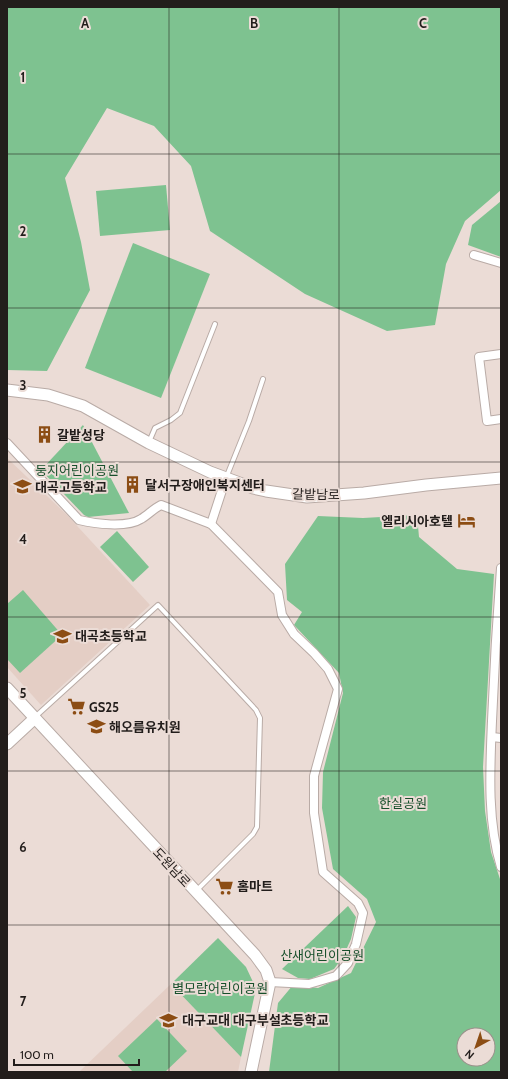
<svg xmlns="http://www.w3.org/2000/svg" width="508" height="1079" font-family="Cabin,'Noto Sans KR',sans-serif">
	<rect width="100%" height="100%" fill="#ebdcd6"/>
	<g fill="#e4cec5">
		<path d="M7,458L67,515L150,605L41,705L7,667Z"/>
		<path d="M171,984L241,1057L238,1072H79Z"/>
	</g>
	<g fill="#7ec290" fill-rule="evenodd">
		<path d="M7,7H501V190L465,221L446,264L435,325L387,331L305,294L210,231L191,166L154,126L107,108L65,178L81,242L90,290L47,371L7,370Z"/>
		<path d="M166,185L170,230L100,236L96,191Z"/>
		<path d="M501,201V257L468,245L472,225Z"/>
		<path d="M133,243L210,274L161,398L85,368Z"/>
		<path d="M83,425L129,513L88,517L84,515L41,470Z"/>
		<path d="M417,515L419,537L457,569L494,574L483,767L485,811L491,852L501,882V1072H269L278,1003L293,985L318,988L351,973L376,922L367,899L333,869L322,808L323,772L343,693L339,673L294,625L302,612L287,600L285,564L318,516L363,518ZM464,1035H488V1059H464Z"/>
		<path d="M117,531L149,567L133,582L100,547Z"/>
		<path d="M23,590L62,635L20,673L7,659V604Z"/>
		<path d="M348,906L356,917L351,939L343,957L334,969L310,979L298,978L282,969Z"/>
		<path d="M218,938L246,967L253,982L255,993L241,1057L171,984Z"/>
		<path d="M157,1019L187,1051L165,1072H133L118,1056Z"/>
	</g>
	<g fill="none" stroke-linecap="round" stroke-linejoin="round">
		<defs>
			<g id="lane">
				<path d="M149,442L155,428L171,420L180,413L215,324"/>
				<path d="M226,478L249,421L263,379"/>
				<path d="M35,717L158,605L256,710L260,718L257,827L253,834L197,890"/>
			</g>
			<g id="street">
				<path d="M474,255L501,263"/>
				<path d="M501,354L479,357L487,421L501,419"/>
				<path d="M7,443L79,520C95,524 127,528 141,519C148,515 153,509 161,505L211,524L278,592L282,615L294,634L314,653L328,669L338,689L314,776V813L323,872L358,903L363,913L356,944L348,963L336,976L309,984L270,982"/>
				<path d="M211,524L226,478"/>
				<path d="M501,568C497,619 494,670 492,721C490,769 487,821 501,867"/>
				<path d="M492,737L501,738"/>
			</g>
			<g id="secondary">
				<path d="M7,390L48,395L83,406L149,443L210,472L253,488L266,491L307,497L364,493L426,485L501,478"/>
				<path d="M7,688L255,955L266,970L270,982L251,1072"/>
				<path d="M7,744L35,718"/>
			</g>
		</defs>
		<use href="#lane" stroke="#b9aba6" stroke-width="6"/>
		<use href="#street" stroke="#b9aba6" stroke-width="10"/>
		<use href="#secondary" stroke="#b9aba6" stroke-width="13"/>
		<use href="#lane" stroke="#fff" stroke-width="4"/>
		<use href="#street" stroke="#fff" stroke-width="8"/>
		<use href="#secondary" stroke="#fff" stroke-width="11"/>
	</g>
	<path fill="none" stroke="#221d1b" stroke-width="1" stroke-opacity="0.55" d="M169,7V1072M339,7V1072M7,154H501M7,308H501M7,462H501M7,617H501M7,771H501M7,925H501"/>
	<defs>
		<symbol id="building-bare" viewBox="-9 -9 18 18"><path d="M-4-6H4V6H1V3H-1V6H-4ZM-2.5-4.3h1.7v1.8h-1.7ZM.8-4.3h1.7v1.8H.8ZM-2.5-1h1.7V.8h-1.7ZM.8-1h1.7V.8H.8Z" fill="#8c4d14" stroke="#ebdcd6" stroke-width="2.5" paint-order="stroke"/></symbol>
		<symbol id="school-bare" viewBox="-9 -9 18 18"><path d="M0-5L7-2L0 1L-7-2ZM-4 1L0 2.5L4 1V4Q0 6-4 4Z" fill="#8c4d14" stroke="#ebdcd6" stroke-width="2.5" paint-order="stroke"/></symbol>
		<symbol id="hotel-bare" viewBox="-9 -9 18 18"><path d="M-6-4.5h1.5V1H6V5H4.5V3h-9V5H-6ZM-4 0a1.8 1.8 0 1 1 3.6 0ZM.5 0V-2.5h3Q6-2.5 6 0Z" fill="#8c4d14" stroke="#ebdcd6" stroke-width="2.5" paint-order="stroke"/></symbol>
		<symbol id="supermarket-bare" viewBox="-9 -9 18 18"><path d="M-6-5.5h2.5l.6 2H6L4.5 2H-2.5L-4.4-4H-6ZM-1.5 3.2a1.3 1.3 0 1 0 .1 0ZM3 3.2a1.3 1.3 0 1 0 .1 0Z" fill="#8c4d14" stroke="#ebdcd6" stroke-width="2.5" paint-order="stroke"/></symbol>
	</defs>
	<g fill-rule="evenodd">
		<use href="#building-bare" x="32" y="422" width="25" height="25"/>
		<use href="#building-bare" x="120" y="472" width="25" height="25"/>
		<use href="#school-bare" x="10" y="474" width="25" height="25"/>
		<use href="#hotel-bare" x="454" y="508" width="25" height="25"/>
		<use href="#school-bare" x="50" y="624" width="25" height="25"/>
		<use href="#supermarket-bare" x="64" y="694" width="25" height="25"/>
		<use href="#school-bare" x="84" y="714" width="25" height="25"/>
		<use href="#supermarket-bare" x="212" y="874" width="25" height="25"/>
		<use href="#school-bare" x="156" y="1008" width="25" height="25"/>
	</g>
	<g text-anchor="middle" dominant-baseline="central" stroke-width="4" stroke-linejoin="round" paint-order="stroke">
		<g font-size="13" font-weight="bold" fill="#221d1b" stroke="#ebdcd6" text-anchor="start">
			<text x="57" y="435">갈밭성당</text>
			<text x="145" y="485">달서구장애인복지센터</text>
			<text x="35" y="487">대곡고등학교</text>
			<text x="453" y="521" text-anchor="end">엘리시아호텔</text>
			<text x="75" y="636">대곡초등학교</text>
			<text x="89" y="707">GS25</text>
			<text x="109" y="727">해오름유치원</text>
			<text x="237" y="886">홈마트</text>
			<text x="182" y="1020">대구교대 대구부설초등학교</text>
		</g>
		<g font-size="13" fill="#174f2b" stroke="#ebdcd6">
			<text x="77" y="470">둥지어린이공원</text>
			<text x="403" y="803">한실공원</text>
			<text x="322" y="955">산새어린이공원</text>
			<text x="220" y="988">별모람어린이공원</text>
		</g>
		<g font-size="13" fill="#221d1b" stroke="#ebdcd6">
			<text transform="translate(316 494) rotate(1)">갈밭남로</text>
			<text transform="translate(172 867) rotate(47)">도원남로</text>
		</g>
	</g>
	<g font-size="13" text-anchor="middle" font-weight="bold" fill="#221d1b" stroke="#ebdcd6" stroke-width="4" stroke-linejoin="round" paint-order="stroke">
		<text x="85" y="28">A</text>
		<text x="254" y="28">B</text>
		<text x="423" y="28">C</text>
		<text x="23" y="82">1</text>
		<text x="23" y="236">2</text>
		<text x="23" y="390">3</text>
		<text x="23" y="544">4</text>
		<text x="23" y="698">5</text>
		<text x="23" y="852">6</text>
		<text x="23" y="1006">7</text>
	</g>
	<rect width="508" height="1079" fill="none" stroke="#221d1b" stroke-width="16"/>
	<g transform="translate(476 1047) rotate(220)"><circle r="19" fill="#ebdcd6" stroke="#9b908b"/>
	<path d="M0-3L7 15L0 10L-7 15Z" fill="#8c4d14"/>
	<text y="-6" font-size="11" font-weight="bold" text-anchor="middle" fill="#221d1b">N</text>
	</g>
	<path d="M14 1059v6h125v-6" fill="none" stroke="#221d1b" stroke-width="2"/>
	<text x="20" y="1059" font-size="12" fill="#221d1b" stroke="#ebdcd6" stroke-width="3" paint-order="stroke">100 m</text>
</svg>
